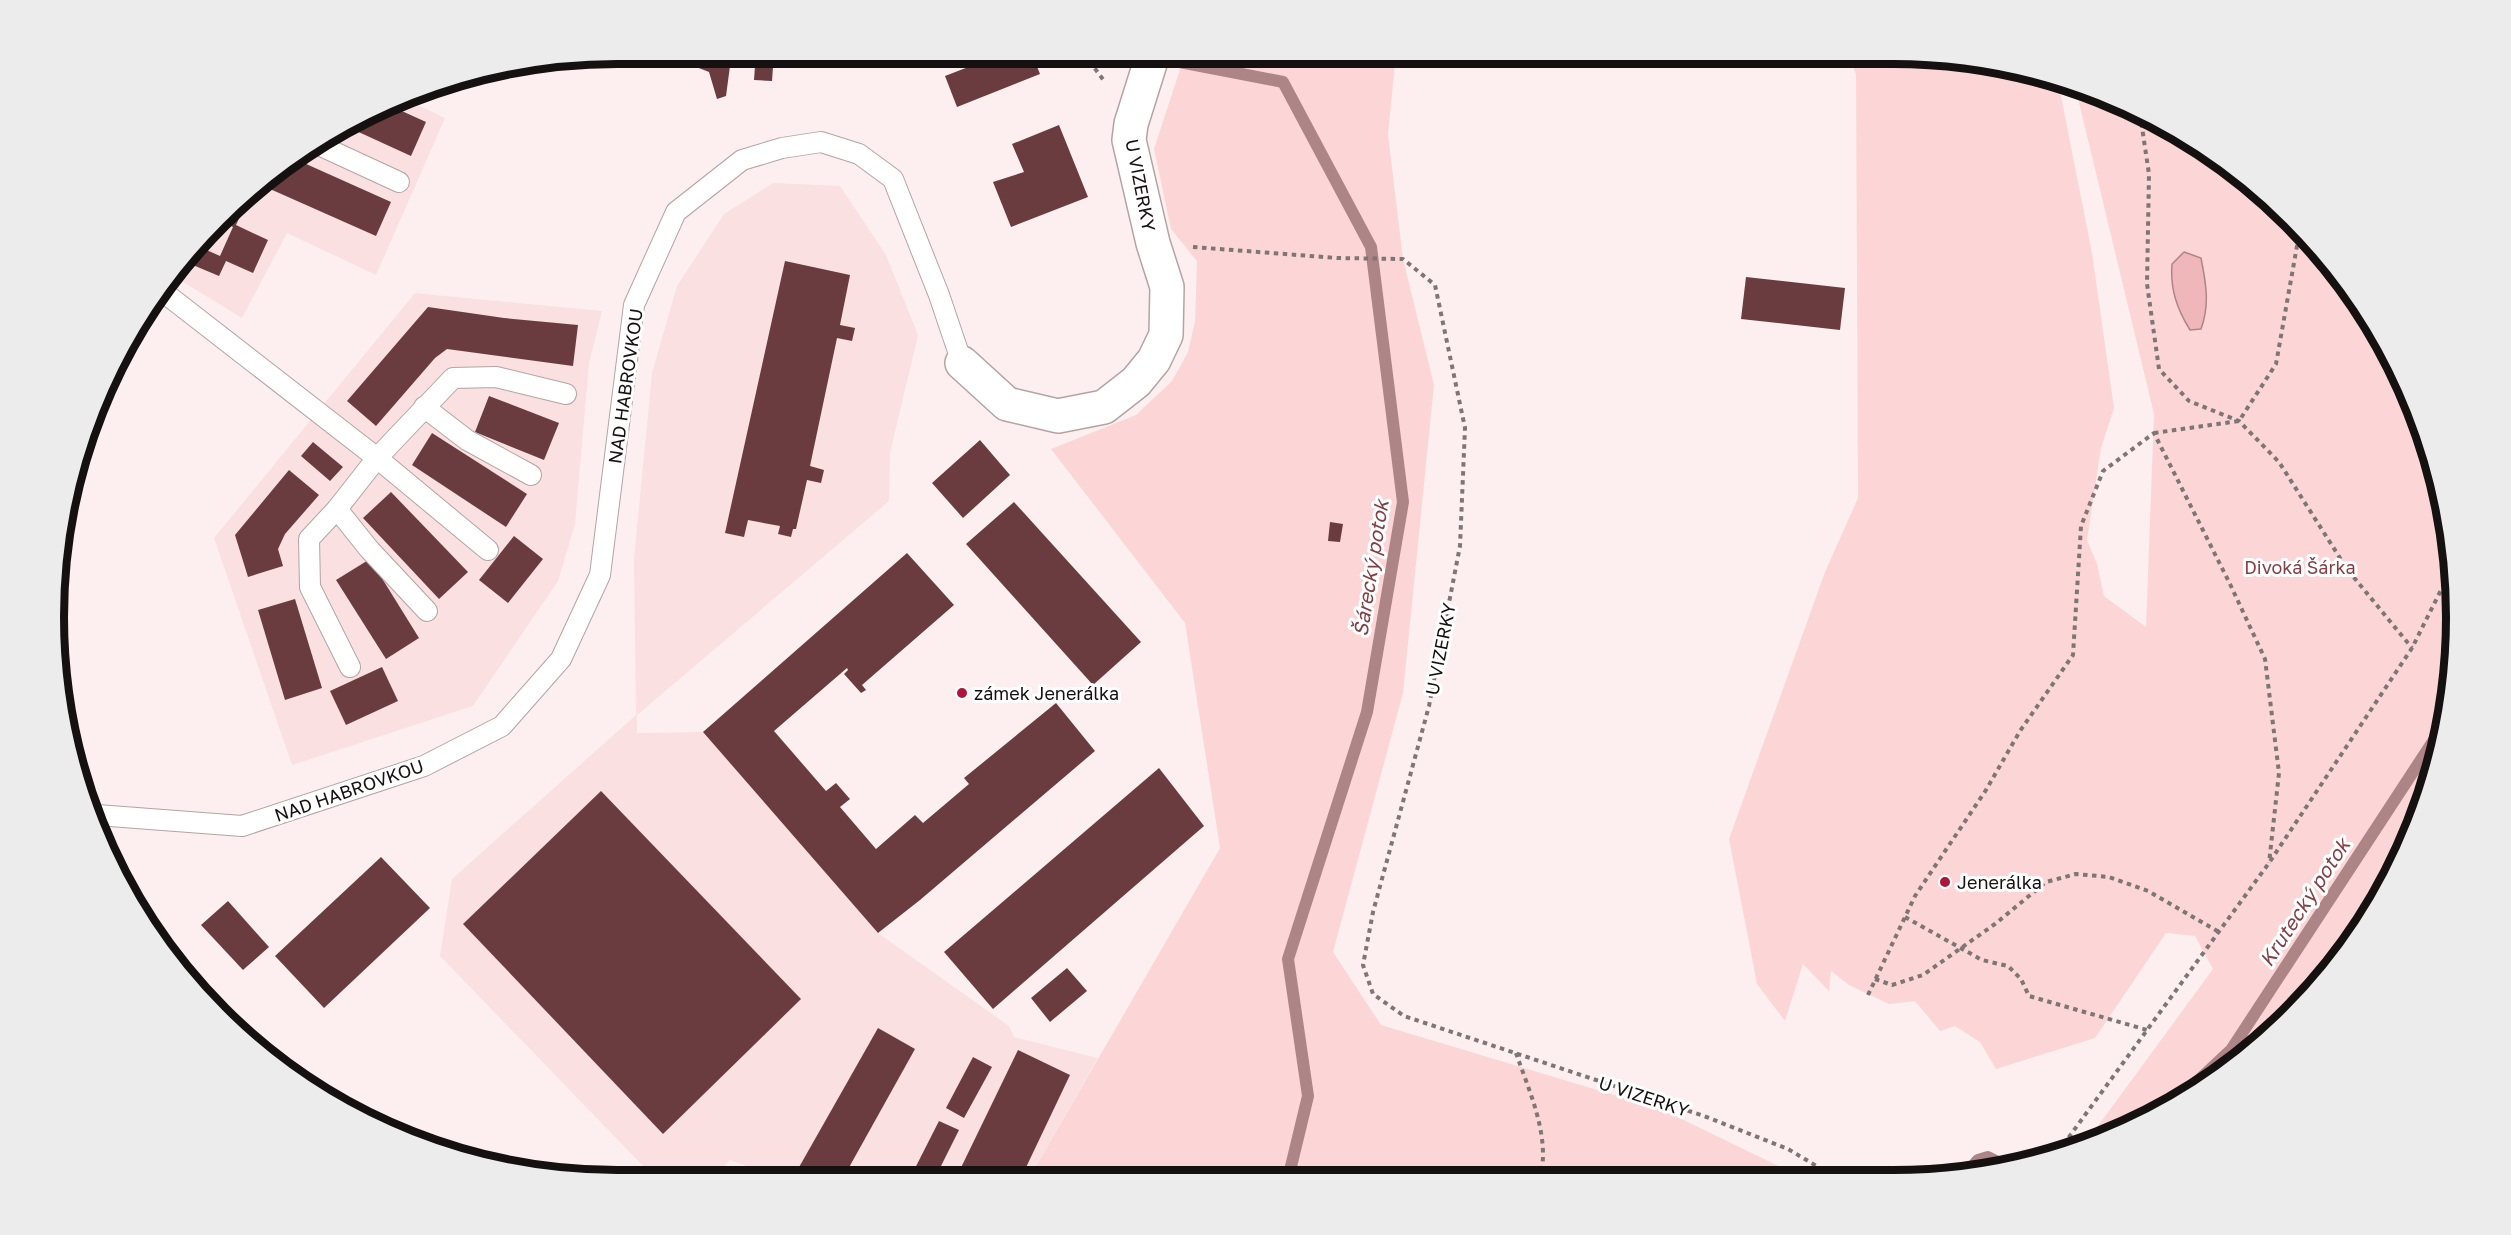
<svg xmlns="http://www.w3.org/2000/svg" width="2511" height="1235" font-family="'Golos Text',sans-serif">
	<rect width="100%" height="100%" fill="#fdefef"/>
	<g fill="#fae0e0">
		<path d="M407,100L445,118L376,275L287,233L242,318L175,277L274,171Z"/>
		<path d="M773,183L840,186L886,255L918,335L890,453L889,501L637,715V733L703,732L878,933L1009,1026L1014,1037L1098,1058L1028,1180H784L730,1160L720,1171L681,1181H672L646,1169L440,956L452,879L636,715L634,559L652,373L677,286L724,214Z"/>
		<path d="M415,293L602,311L589,363L575,524L558,581L473,706L292,765L214,538Z"/>
	</g>
	<g fill="#fcd6d7">
		<path d="M1185,54H1396L1388,134L1403,259L1434,385L1403,693L1333,952L1381,1025L1661,1109L1801,1177L1028,1180L1220,848L1185,623L1051,449L1136,415L1172,381L1188,352L1195,321L1197,261L1171,229L1154,149Z"/>
		<path d="M1847,54H1894L2004,65L2058,81L2092,253L2114,408L2101,448L2087,540L2097,564L2104,596L2146,627L2154,414L2075,86L2109,97L2207,149L2292,219L2362,305L2414,402L2446,508L2457,618L2446,728L2414,833L2340,961L2236,1065L2109,1138L2084,1145L2213,969L2195,936L2166,933L2095,1038L1996,1069L1980,1042L1955,1026L1940,1031L1915,1001L1889,1004L1849,985L1831,971L1829,991L1803,964L1785,1021L1757,984L1729,839L1825,572L1858,498L1856,74Z"/>
	</g>
	<path fill="#efb7b9" stroke="#ae8587" stroke-width="1.5" d="M2184,252L2201,258C2206,283 2210,305 2201,329L2190,330C2177,309 2170,289 2172,264Z"/>
	<g fill="none" stroke-linecap="round" stroke-linejoin="round">
		<g stroke="#ae8587" stroke-width="12">
			<path d="M1154,57L1283,82L1371,247L1403,502L1367,712L1288,959L1308,1096L1288,1179"/>
			<path d="M2183,1095L2231,1050L2447,720"/>
			<path d="M1964,1176L1978,1160L1988,1157L2002,1164"/>
		</g>
	</g>
	<g fill="#6a3c3f">
		<path d="M663,54H709L707,64L730,66L726,96L717,99L709,72Z"/>
		<path d="M1002,54H1032L1040,74L957,107L945,76Z"/>
		<path d="M602,57L598,67L581,60L594,58Z"/>
		<path d="M755,66L773,67L772,81L754,80Z"/>
		<path d="M393,107L426,122L411,156L352,129Z"/>
		<path d="M1059,125L1088,197L1011,227L993,182L1024,172L1012,144Z"/>
		<path d="M295,159L391,202L376,236L261,185L274,171Z"/>
		<path d="M248,199L236,225L268,240L253,273L226,261L219,276L188,263L202,248L220,256L233,227L225,223Z"/>
		<path d="M785,261L850,275L840,325L855,328L852,341L837,338L810,466L824,470L821,483L807,480L796,529H793L791,537L778,534L780,526L748,520L744,537L725,533Z"/>
		<path d="M1746,277L1845,288L1840,330L1741,319Z"/>
		<path d="M428,307L504,318L578,325L573,366L447,349L435,358L376,426L347,401Z"/>
		<path d="M489,396L559,423L544,460L475,432Z"/>
		<path d="M432,433L527,494L506,527L412,465Z"/>
		<path d="M980,440L1010,475L963,518L932,483Z"/>
		<path d="M313,442L343,467L330,481L301,456Z"/>
		<path d="M289,470L319,495L285,534L278,549L283,566L248,577L235,535Z"/>
		<path d="M391,492L468,572L439,599L363,518Z"/>
		<path d="M1014,502L1141,642L1093,685L966,544Z"/>
		<path d="M1330,522L1343,524L1340,542L1328,541Z"/>
		<path d="M514,536L543,559L508,603L479,580Z"/>
		<path d="M907,553L954,605L862,685L866,690L861,693L844,674L848,670L847,668L774,731L826,791L836,783L850,799L840,807L876,849L915,815L923,823L969,784L964,778L1056,703L1095,751L920,900L878,933L703,732Z"/>
		<path d="M370,559L419,638L386,659L336,580Z"/>
		<path d="M295,599L322,688L285,700L258,610Z"/>
		<path d="M382,667L398,701L346,725L330,691Z"/>
		<path d="M1159,768L1204,826L993,1009L944,952Z"/>
		<path d="M601,791L801,999L663,1134L463,924Z"/>
		<path d="M381,857L430,908L324,1008L275,956Z"/>
		<path d="M228,901L269,947L243,970L201,925Z"/>
		<path d="M1067,968L1087,991L1050,1022L1031,998Z"/>
		<path d="M878,1028L915,1049L842,1180H818L798,1169Z"/>
		<path d="M1018,1050L1070,1075L1020,1180H955Z"/>
		<path d="M973,1057L992,1067L964,1118L946,1108Z"/>
		<path d="M939,1121L959,1130L934,1180H909Z"/>
	</g>
	<g fill="none" stroke-linecap="round" stroke-linejoin="round">
		<defs>
			<g id="lane">
				<path d="M321,146L399,182"/>
				<path d="M162,291L377,458L488,550"/>
				<path d="M424,407L467,440L531,475"/>
				<path d="M337,509L369,549L427,611"/>
				<path d="M350,667L310,587L309,539L337,509L377,458L453,378L496,377L566,394"/>
				<path d="M97,815L242,826L424,766L502,726L561,659L600,575L634,305L676,212L742,160L782,148L821,142L859,154L893,179L939,295L962,363"/>
			</g>
			<path id="street" d="M962,363L1007,404L1058,416L1104,407L1136,382L1154,360L1166,335L1167,287L1153,243L1129,140L1131,124L1153,54"/>
		</defs>
		<use href="#lane" stroke="#b4a3a4" stroke-width="22"/>
		<use href="#street" stroke="#b4a3a4" stroke-width="36"/>
		<g stroke="#7e7575" stroke-width="4" stroke-dasharray="4.5 4.5" stroke-linecap="butt">
			<path d="M1084,54L1105,82"/>
			<path d="M2140,114L2149,174L2147,284L2159,369L2189,401L2239,421L2279,462L2347,569L2412,648"/>
			<path d="M1193,247L1337,258L1403,259L1435,285L1465,428L1460,546L1429,706L1373,912L1363,965L1373,994L1404,1016L1704,1116L1788,1149L1835,1177"/>
			<path d="M2154,433L2239,421L2276,364L2300,229"/>
			<path d="M1905,917L1982,960L2008,966L2021,979L2029,996L2147,1030"/>
			<path d="M1875,979L1892,985L1923,975L1995,924L2046,882L2076,874L2109,877L2148,891L2219,932"/>
			<path d="M1868,995L1915,896L1986,790L2020,731L2073,655L2081,526L2103,471L2154,433L2230,584L2265,659L2279,773L2269,863"/>
			<path d="M1516,1053C1529,1091 1551,1137 1540,1178"/>
			<path d="M2058,1152L2269,863L2412,648L2452,568"/>
		</g>
		<use href="#lane" stroke="#fff" stroke-width="20"/>
		<use href="#street" stroke="#fff" stroke-width="33"/>
	</g>
	<g fill="#ac163a" stroke="#fff" stroke-width="2">
		<circle cx="962" cy="693" r="6"/>
		<circle cx="1945" cy="882" r="6"/>
	</g>
	<g text-anchor="middle" dominant-baseline="central" stroke-width="6" stroke-linejoin="round" paint-order="stroke">
		<g font-size="18" fill="#161111" stroke="#fff">
			<text transform="translate(1141 185) rotate(79)">U VIZERKY</text>
			<text transform="translate(625 386) rotate(-82)">NAD HABROVKOU</text>
			<text transform="translate(1440 649) rotate(-79)">U VIZERKY</text>
			<text transform="translate(349 790) rotate(-19)">NAD HABROVKOU</text>
			<text transform="translate(1644 1096) rotate(18)">U VIZERKY</text>
		</g>
		<g font-size="18" fill="#843f45" stroke="#fff">
			<text x="2300" y="567">Divoká Šárka</text>
		</g>
		<g font-size="18" fill="#161111" stroke="#fff" text-anchor="start">
			<text x="974" y="693">zámek Jenerálka</text>
			<text x="1957" y="882">Jenerálka</text>
		</g>
		<g font-size="20" font-style="italic" fill="#843f45" stroke="#fff">
			<text transform="translate(1370 568) rotate(-81)">Šárecký potok</text>
			<text transform="translate(2304 902) rotate(-57)">Krutecký potok</text>
		</g>
	</g>
	<path d="M0 0H2511V1235H0ZM617 64H1893A553 553 0 0 1 2446 617V617A553 553 0 0 1 1893 1170H617A553 553 0 0 1 64 617V617A553 553 0 0 1 617 64Z" fill="#ececec" fill-rule="evenodd"/>
	<path fill="none" stroke="#161111" stroke-width="8" d="M617 64H1893A553 553 0 0 1 2446 617V617A553 553 0 0 1 1893 1170H617A553 553 0 0 1 64 617V617A553 553 0 0 1 617 64Z"/>
</svg>
